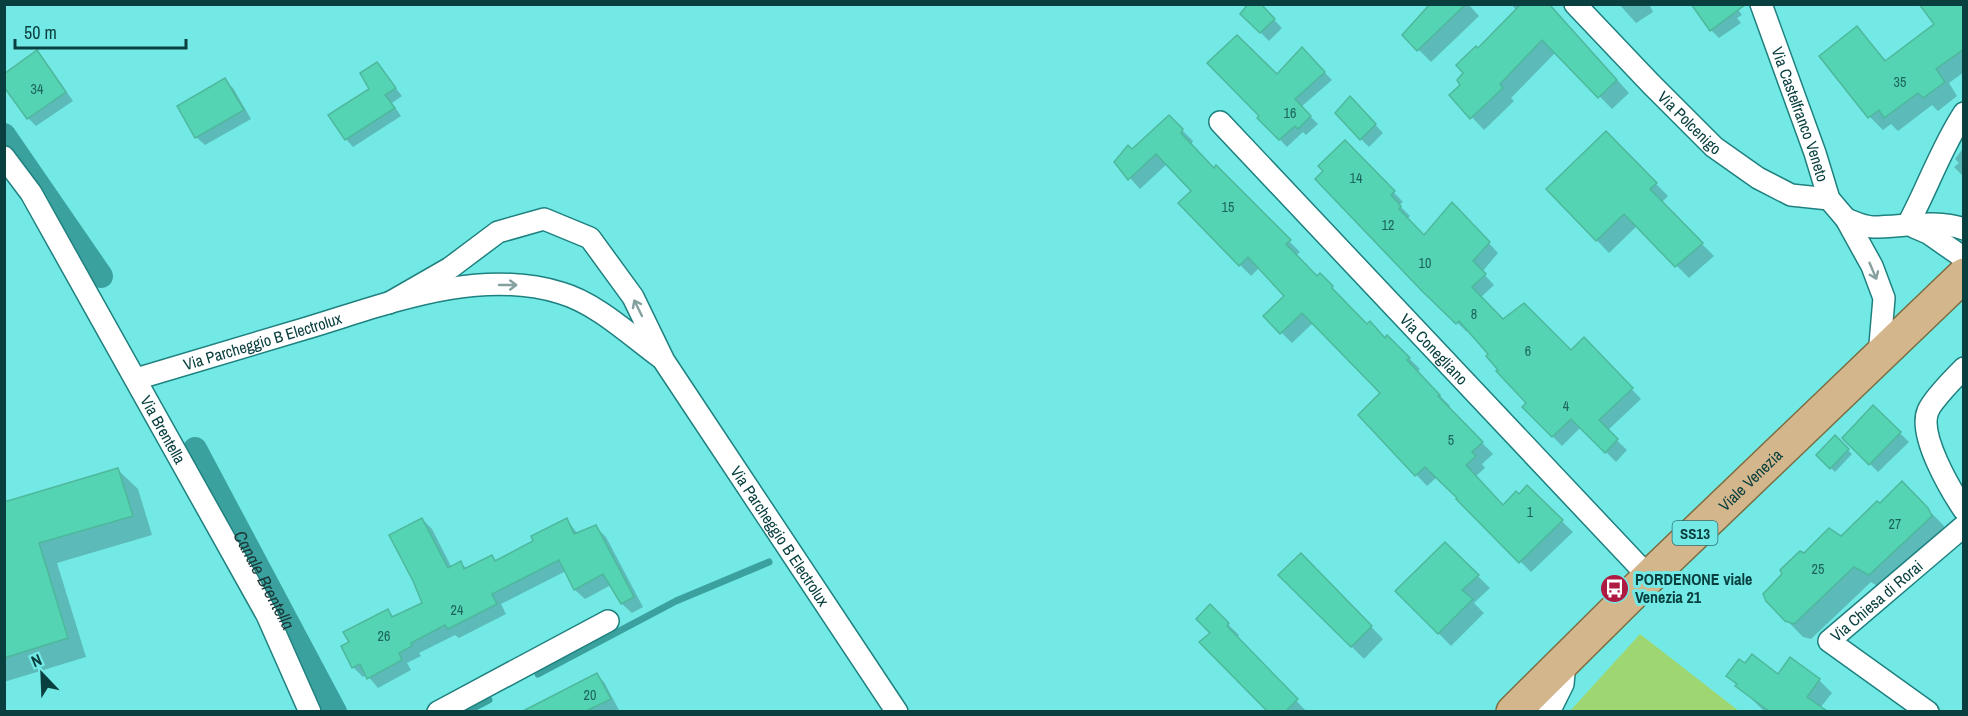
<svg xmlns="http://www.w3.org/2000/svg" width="1968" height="716" font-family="'Archivo Narrow',sans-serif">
	<rect width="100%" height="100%" fill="#73e9e6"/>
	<path fill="#9ed772" d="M1640,634L1739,711H1570Z"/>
	<g fill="#0003">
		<path d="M1259,4L1282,28L1269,41L1242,14Z"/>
		<path d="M1432,4H1468L1479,16L1431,62L1404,35Z"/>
		<path d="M1549,4L1629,93L1612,109L1556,52L1511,98L1514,101L1484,130L1451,95L1462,85L1465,73L1478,50L1517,11L1512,5Z"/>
		<path d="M1619,4H1649L1653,12L1636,23Z"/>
		<path d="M1734,4L1742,15L1737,18L1741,23L1719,38L1711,30Z"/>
		<path d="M1964,4V72L1949,83L1957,96L1938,111L1932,105L1898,131L1891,124L1883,130L1870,117L1821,56L1857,28L1887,62Z"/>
		<path d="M1302,49L1332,80L1301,107L1318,124L1306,135L1303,132L1287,147L1259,118L1277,77Z"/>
		<path d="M37,52L45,61L73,101L36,126L28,118Z"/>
		<path d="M376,64L402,96L392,103L401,116L353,147L346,139L371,89Z"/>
		<path d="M224,80L233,88L251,119L205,145L196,137Z"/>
		<path d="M1358,106L1383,133L1369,147L1361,139Z"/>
		<path d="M1169,117L1193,141L1191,145L1214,170L1216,168L1300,252L1295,256L1317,278L1320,275L1367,326L1385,339L1387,337L1420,369L1417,372L1450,406L1448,408L1493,454L1482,464L1485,468L1476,476L1504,506L1519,496L1527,487L1573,532L1531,572L1437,477L1427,486L1360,415L1382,393L1313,323L1292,343L1265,316L1287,296L1260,267L1251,276L1180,203L1193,191L1167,164L1140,189L1130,178L1132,151Z"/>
		<path d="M1606,133L1668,196L1661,203L1714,256L1689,278L1637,226L1609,253L1548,189Z"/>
		<path d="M1345,142L1403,202L1399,205L1410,216L1407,219L1424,237L1461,213L1498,253L1482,272L1494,285L1480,298L1503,321L1571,352L1584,339L1641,399L1607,431L1627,450L1616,462L1581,427L1562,446L1524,407L1529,403L1469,330L1467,332L1434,300Z"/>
		<path d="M1964,147V177L1954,167L1959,163L1955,159Z"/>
		<path d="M1873,407L1909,442L1878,472L1844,438Z"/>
		<path d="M1835,438L1852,454L1835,472L1818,455Z"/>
		<path d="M118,470L138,489L152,535L57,563L86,657L4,682V504Z"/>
		<path d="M1919,500L1944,526L1947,532L1885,591L1871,582L1811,639L1803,637L1767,600L1804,555L1841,538L1880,505Z"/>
		<path d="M422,519L432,529L452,568L461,563L467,569L492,556L497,561L534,541L567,520L578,534L596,527L606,537L643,607L632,613L622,604L611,585L585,599L575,590L566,571L501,604L506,614L459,638L455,635L419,653L421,656L407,663L411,670L378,688L367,675L363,677L353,667L351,643L388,611L395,618L424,604Z"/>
		<path d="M1445,544L1490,588L1474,603L1484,613L1451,646L1397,591Z"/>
		<path d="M1301,555L1383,639L1364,659L1280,575Z"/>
		<path d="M1210,607L1239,635L1237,638L1307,712H1269L1202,642L1212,633Z"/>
		<path d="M1790,659L1819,680L1832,693L1820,708L1825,712H1765L1728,676H1778Z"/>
		<path d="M597,675L604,682L620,712H527Z"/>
	</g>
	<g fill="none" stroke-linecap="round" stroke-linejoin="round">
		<g stroke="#3ba19e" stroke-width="7">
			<path d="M538,674L676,601L769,562"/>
			<path d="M466,712L489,700"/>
		</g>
		<g stroke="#3ba19e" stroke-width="24">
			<path d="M4,135L101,276"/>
			<path id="s1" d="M195,449L335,712"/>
		</g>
	</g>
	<g fill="#54d4b3" stroke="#4eb89c" stroke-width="1.5">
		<path d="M1248,4H1261L1275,19L1260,33L1240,14Z"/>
		<path d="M1430,4H1466L1417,51L1402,35Z"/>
		<path d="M1521,4H1549L1617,80L1598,98L1542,40L1500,84L1503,88L1470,119L1449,95L1460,85L1457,80L1463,73L1456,65L1476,46L1478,48Z"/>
		<path d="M1691,4H1746L1710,31Z"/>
		<path d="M1919,4H1964V49L1936,69L1945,82L1923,98L1918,93L1884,118L1879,110L1868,118L1819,56L1857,26L1885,61L1934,24Z"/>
		<path d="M1237,35L1277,74L1302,47L1325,72L1295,99L1311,116L1298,129L1295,126L1279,140L1257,118L1259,116L1207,63Z"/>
		<path d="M37,50L66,92L27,119L4,87V74Z"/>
		<path d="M377,62L396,88L385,95L395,108L345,140L328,115L369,89L360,73Z"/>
		<path d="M225,78L244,110L195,138L177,106Z"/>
		<path d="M1350,96L1376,124L1360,140L1335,113Z"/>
		<path d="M1169,115L1183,129L1181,133L1214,168L1216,165L1291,240L1286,244L1317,276L1320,273L1333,286L1332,288L1367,324L1370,321L1385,338L1387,335L1410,358L1407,360L1440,395L1438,396L1483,442L1472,452L1476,456L1466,465L1503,505L1516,491L1519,494L1527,485L1563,520L1519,563L1456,499L1457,498L1425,467L1415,476L1358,415L1380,393L1302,313L1280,334L1263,316L1284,296L1248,257L1239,266L1178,203L1191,191L1156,154L1128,180L1114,162L1128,145L1132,149Z"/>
		<path d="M1606,131L1657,183L1650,189L1703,243L1675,267L1624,214L1596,241L1546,189Z"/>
		<path d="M1345,140L1395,191L1391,195L1401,206L1399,209L1424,235L1452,202L1490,242L1473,261L1486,274L1472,287L1503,319L1524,303L1571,350L1584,337L1633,388L1599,420L1618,439L1605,453L1571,419L1552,437L1522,407L1526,403L1496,371L1498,370L1486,356L1488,354L1459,321L1456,324L1422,291L1315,179L1323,171L1318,166Z"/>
		<path d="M1873,405L1901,432L1869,465L1842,438Z"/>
		<path d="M1835,435L1849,449L1830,469L1816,455Z"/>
		<path d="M118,468L133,516L39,543L68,638L4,658V502Z"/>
		<path d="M1902,481L1928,508L1932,516L1869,575L1854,567L1794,624L1785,621L1766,601L1763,594L1782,574L1780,570L1800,551L1804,553L1829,528L1841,536L1877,501L1880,503Z"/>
		<path d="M422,518L448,568L461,561L464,569L492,555L495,561L533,541L531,536L567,518L574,534L596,525L634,597L621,604L603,574L574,590L559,560L492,594L497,604L448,629L445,625L411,643L412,646L399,653L402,660L367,679L360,664L352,668L341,646L349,642L343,632L388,609L392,617L422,603L413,581L389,535Z"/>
		<path d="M1445,542L1479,575L1462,590L1473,599L1438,634L1395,591Z"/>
		<path d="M1301,553L1372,626L1351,647L1278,575Z"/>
		<path d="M1210,604L1229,623L1227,626L1298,699L1286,711H1267L1199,642L1210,633L1196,619Z"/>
		<path d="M1752,654L1778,674L1790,657L1820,679L1807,697L1827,711H1769L1735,686L1737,684L1726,676L1739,659L1745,663Z"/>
		<path d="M597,673L611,699L586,711H523Z"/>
	</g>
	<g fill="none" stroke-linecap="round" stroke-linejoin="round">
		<defs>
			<g id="minor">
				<path id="s2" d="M1575,4L1651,84L1714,147L1758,178L1791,195L1829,199"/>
				<path id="s3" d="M1761,4L1815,153L1829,199L1846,219L1872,266L1884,298L1879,356"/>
				<path id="s4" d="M1220,122L1649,577"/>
				<path id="s5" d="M4,157L31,193L267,615L310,712"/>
				<path d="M1846,219C1854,222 1864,227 1873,227C1903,227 1935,219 1964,229"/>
				<path d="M1908,224C1928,187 1941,148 1964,113"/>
				<path d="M1914,227L1928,233L1964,258"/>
				<path id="s6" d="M389,303L450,268L498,232L544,219L590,238L633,297L664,361L897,712"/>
				<path d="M1964,368C1955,377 1932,401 1928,411C1918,435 1950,489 1964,510"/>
				<path id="s7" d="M136,379C193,362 250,345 307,328C387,304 477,267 561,293C596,303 630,335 660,357"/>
				<path d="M438,712L608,621"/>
				<path d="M1549,712L1563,684L1565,661"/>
				<path id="s8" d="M1928,712L1829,641L1964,526"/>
			</g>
			<g id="primary">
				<path id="s9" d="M1513,712L1649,577L1964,275"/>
			</g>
		</defs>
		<use href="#minor" stroke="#1f817f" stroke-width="24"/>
		<use href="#primary" stroke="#7a6d40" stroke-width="36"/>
		<use href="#minor" stroke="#fff" stroke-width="21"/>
		<use href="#primary" stroke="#d4b68c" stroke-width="33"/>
	</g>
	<defs><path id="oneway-shaft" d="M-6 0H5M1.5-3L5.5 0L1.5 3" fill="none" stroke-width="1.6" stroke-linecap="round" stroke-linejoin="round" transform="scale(1.5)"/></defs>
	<g stroke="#84a09f">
		<use href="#oneway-shaft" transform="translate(1873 271) rotate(67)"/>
		<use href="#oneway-shaft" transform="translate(508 285)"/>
		<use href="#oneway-shaft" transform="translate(638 308) rotate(-116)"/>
	</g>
	<defs>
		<symbol id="bus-disc" viewBox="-11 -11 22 22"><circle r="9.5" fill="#ae1a42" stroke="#73e9e6"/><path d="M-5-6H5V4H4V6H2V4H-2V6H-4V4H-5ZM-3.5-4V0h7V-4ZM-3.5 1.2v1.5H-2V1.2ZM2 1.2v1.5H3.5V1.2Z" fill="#fff"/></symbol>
	</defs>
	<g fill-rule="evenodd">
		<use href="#bus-disc" x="1598" y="572" width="33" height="33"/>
	</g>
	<g text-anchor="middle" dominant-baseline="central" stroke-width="6" stroke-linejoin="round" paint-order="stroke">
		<g font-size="14" fill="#1c655c">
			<text x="1900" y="82">35</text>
			<text x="37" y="89">34</text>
			<text x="1290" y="113">16</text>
			<text x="1356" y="178">14</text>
			<text x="1228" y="207">15</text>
			<text x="1388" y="225">12</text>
			<text x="1425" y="263">10</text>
			<text x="1474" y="314">8</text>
			<text x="1528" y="351">6</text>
			<text x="1566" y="406">4</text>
			<text x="1451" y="440">5</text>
			<text x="1530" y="512">1</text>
			<text x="1895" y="524">27</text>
			<text x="1818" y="569">25</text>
			<text x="457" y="610">24</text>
			<text x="384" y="636">26</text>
			<text x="590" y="695">20</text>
		</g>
		<rect fill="#73e9e6" stroke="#297371" stroke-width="1.5" x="1672.5" y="521" width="45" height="24" rx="4.5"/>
		<g font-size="15" font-weight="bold" fill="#09403f">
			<text x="1695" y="533">SS13</text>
		</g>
		<g font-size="16" fill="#09403f" stroke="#73e9e6">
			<text stroke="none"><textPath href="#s3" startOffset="117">Via Castelfranco Veneto</textPath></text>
			<text stroke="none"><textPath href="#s2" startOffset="165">Via Polcenigo</textPath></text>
			<text stroke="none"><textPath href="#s7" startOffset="132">Via Parcheggio B Electrolux</textPath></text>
			<text stroke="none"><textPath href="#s4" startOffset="312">Via Conegliano</textPath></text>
			<text stroke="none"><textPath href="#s5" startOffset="316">Via Brentella</textPath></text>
			<text stroke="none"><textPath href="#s9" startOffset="332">Viale Venezia</textPath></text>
			<text stroke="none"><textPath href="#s6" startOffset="582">Via Parcheggio B Electrolux</textPath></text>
			<text stroke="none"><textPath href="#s8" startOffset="184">Via Chiesa di Rorai</textPath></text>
		</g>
		<g font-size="16" font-weight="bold" fill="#09403f" stroke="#73e9e6" text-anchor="start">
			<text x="1635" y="579">PORDENONE viale<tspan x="1635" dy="18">Venezia 21</tspan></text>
		</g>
		<g font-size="18" font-style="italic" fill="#1a3938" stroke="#73e9e6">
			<text stroke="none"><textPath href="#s1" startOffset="148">Canale Brentella</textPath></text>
		</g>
	</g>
	<rect width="1968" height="716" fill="none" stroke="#09403f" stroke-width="12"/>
	<g transform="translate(42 674) rotate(337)" stroke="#73e9e6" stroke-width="4.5" paint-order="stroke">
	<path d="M0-4.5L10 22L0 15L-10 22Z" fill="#09403f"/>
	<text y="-9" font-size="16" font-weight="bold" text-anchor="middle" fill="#09403f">N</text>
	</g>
	<path d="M15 39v9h171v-9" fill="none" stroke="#09403f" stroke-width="3"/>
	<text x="24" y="39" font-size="18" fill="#09403f" stroke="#73e9e6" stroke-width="4.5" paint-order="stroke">50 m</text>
</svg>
